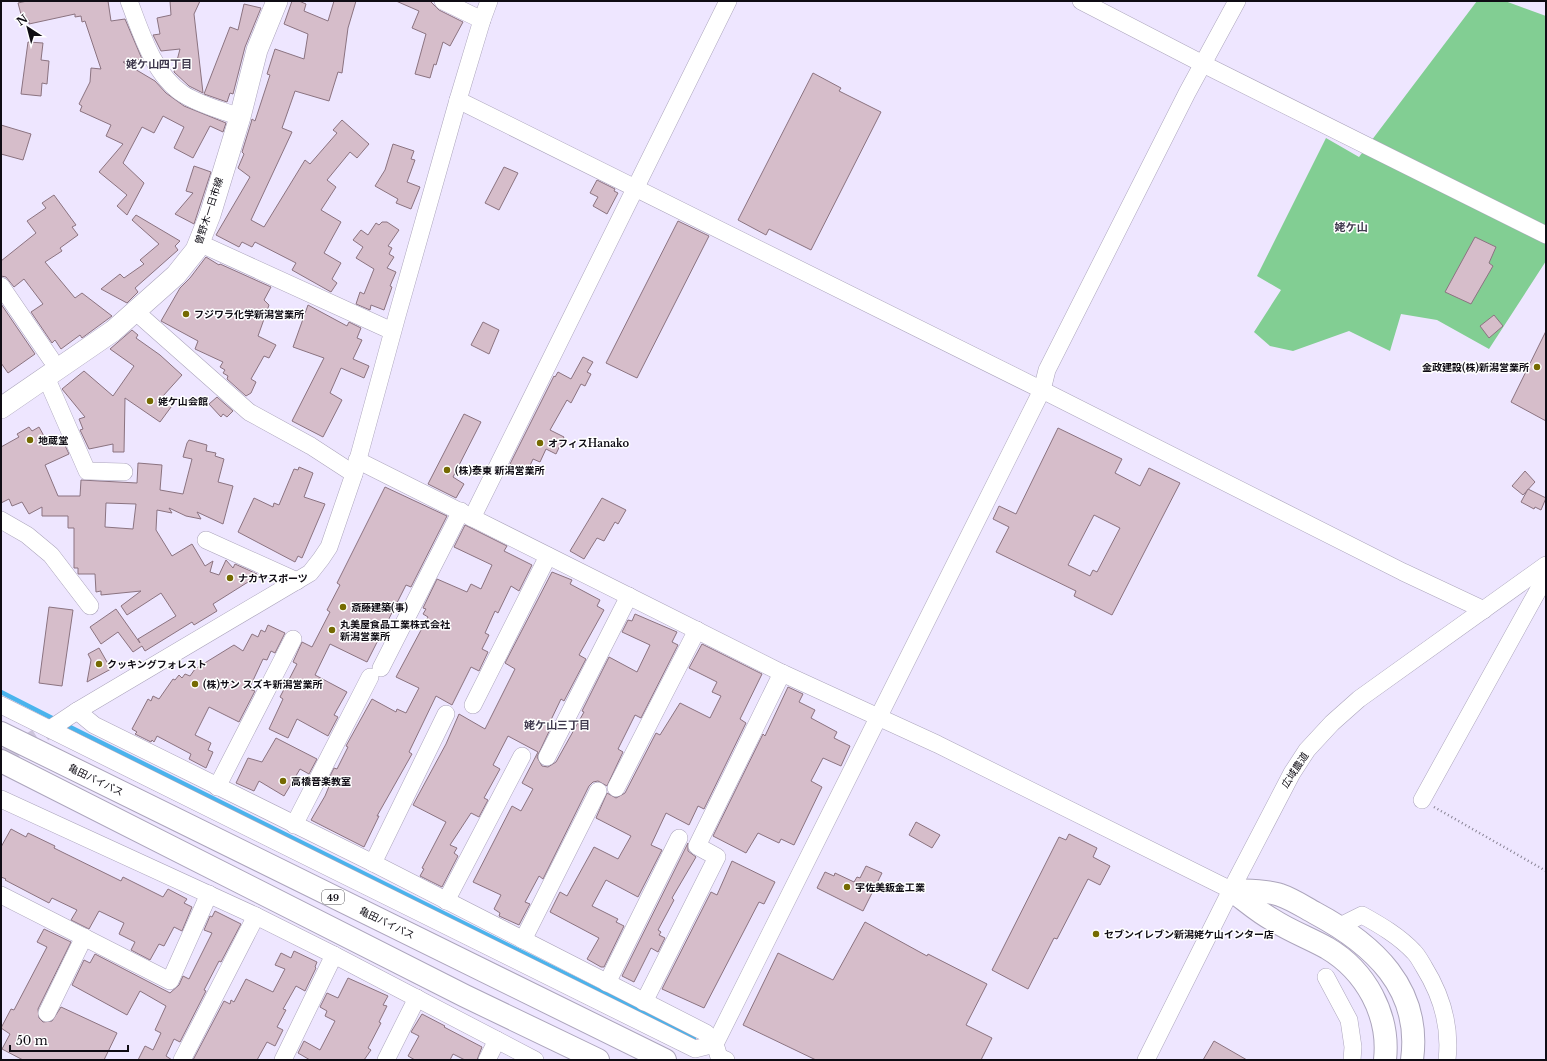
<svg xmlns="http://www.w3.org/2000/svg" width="1547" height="1061" font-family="'Libre Baskerville','Noto Sans JP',serif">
	<rect width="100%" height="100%" fill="#eee6ff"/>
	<path fill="#82ce93" d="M1477,1H1505L1546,16V261L1489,349L1437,320L1401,314L1390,351L1349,331L1293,351L1270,346L1254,332L1281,290L1257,276L1326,138L1359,157Z"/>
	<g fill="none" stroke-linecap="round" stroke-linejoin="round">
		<g stroke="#4ab4ed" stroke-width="4.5">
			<path d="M1,692L56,720"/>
			<path d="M64,724L694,1038"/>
		</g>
	</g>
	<g fill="#d6bdca" stroke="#8b7380" fill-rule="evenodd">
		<path d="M27,1H108L111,21L125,19L142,59L123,62L155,81L166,93L184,106L226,123L223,132L210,126L193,158L174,148L184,127L163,116L154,133L142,127L123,163L144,183L127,215L117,206L127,195L99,172L123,144L106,136L111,125L80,111L82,106L79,104L90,82L91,68L101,69L85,21L82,22L81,16L75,17V14L29,24V20L23,22L18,3Z"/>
		<path d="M170,1H200L194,14L203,93L189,86L174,72L180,49L161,51L153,35L160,34L157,18L171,15Z"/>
		<path d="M292,1H299L306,4L304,11L328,21L334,1H356L348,28L342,73L338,72L329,101L295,91L282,128L292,132L251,220L264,227L305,160L310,164L337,133L333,130L342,120L369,144L357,158L350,152L327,180L336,187L321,210L341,222L324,253L341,263L332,279L337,283L331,292L292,270L296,263L255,242L252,247L242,242L239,247L216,235L250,177L238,168L244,154L242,152L251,123L252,119L255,121L270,75L267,74L275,49L304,59L308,34L284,24Z"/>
		<path d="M396,1H430L439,10L463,22L450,46L443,42L436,65L434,64L430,78L415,74L426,34L412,28L419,11Z"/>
		<path d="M244,4L261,8L245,47L233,94L230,93L227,102L204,94L230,27L238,30Z"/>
		<path d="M28,42L43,43L41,60L49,61L47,84L42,83L41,96L21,94Z"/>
		<path d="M813,73L841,88L839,91L881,112L811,250L769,229L766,235L738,220Z"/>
		<path d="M1,125L31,134L23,160L1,154Z"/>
		<path d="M393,144L414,151L411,159L415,160L407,182L420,187L411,209L396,203L398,199L375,186L385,170Z"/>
		<path d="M194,166L211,172L194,224L175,214L193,193L186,191Z"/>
		<path d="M504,167L518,173L499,210L485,203Z"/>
		<path d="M597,180L615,189L614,191L618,193L607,214L593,206L598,197L590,193Z"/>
		<path d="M54,195L76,225L72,227L78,235L60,248L62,251L45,262L75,298L82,293L112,316L82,338L80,335L61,349L55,340L52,343L31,312L43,304L24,279L14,287L6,277L1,276V261L36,233L27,221L46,208L42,203Z"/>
		<path d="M136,215L180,241L175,246L178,250L135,288L138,292L127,303L101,289L120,274L124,278L144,264L140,260L159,244L132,220Z"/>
		<path d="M678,221L709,236L637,378L606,363Z"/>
		<path d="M382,222H387L399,230L388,246L392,248L389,254L394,257L387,268L396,272L390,286L392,287L384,310L371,305L370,310L356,304L360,292L364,294L374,269L356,258L363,247L353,240L361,230L368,235L376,223L379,225Z"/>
		<path d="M1475,237L1496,247L1489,263L1493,266L1471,304L1445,292Z"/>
		<path d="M206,257L219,265L220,264L271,287L264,300L269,305L258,336L276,345L269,358L264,356L251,379L256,382L251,393L246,396L227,379L228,376L223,373L225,370L220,367L223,362L195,349L198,341L161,321L180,288L190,278Z"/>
		<path d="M1,304L35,354L8,373L1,363Z"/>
		<path d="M308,305L347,326L349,322L361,328L357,338L362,340L353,359L369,366L364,378L341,368L330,393L342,400L323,437L292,421L324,358L293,347Z"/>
		<path d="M1494,315L1503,326L1489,338L1480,326Z"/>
		<path d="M483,322L499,330L489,354L471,345Z"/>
		<path d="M132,330L138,335L136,338L160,355L182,375L163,396L174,403L160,422L125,398L124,452H113V444L89,449L80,430L83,429L79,419L85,417L62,389L84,371L113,396L134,366L110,349Z"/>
		<path d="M1546,331V421L1511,402Z"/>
		<path d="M583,357L593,362L587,372L591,374L585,386L581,384L571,403L567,400L550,430L564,437L556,454L546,449L540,462L533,459L527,472L510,464L554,376L555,377L558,372L571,379Z"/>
		<path d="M217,397L233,411L227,417L223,414L221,417L209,404Z"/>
		<path d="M464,414L481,422L453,477L464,484L456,498L428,484Z"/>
		<path d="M29,427L32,431L39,427L49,445L62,439L69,454L45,465L58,496H80L81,480L137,483L138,463L162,465L160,490L183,494L192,459L183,457L187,443L189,440L207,445L206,451L216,453L215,456L224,459L218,482L233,486L223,524L197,512L201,519L186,516L169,508L172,513L157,510L156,530L172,556L192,544L205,566L213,561L210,572L219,575L226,560L233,568L235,564L257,574L256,577L213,604L217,611L194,625L192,622L145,651L142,646L133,652L118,632L101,644L90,627L116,609L140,643L138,639L176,616L161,593L127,615L121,606L141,591L101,595V591L96,592L95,574H78V568H74V528H68V516H42V507L29,514L22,502L12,506L9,499L1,503V447L19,437L17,434ZM106,503L136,504L133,529L105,527Z"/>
		<path d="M1058,428L1122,459L1115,473L1140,486L1149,468L1180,483L1112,615L1074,596L1076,591L996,552L1009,527L993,519L999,506L1016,514ZM1094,515L1120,528L1097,572L1093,570L1090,576L1068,565Z"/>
		<path d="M299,467L313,473L304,497L325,504L302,558L298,556L295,562L238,532L254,498L273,507L274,503L279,505L294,469L298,470Z"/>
		<path d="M1525,471L1535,482L1523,495L1512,486Z"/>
		<path d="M385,487L447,516L411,587L406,585L367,662L330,644L315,675L347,692L334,715L338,717L328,736L297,719L288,738L269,729L283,699L280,697L297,664L293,662L302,642L312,647L330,612L327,610L340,585L337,583Z"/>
		<path d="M1528,489L1546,498L1541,510L1535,507L1534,509L1521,502Z"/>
		<path d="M602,498L626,510L618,524L615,522L604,541L597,538L584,559L570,551Z"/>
		<path d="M465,525L507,546L504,551L532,565L519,591L511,586L498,613L495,611L485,633L489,635L482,649L488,652L479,671L471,667L452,705L436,696L409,752L412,754L377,816H379L364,847L311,820L325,796L330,784L327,782L334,768L337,769L348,747L346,746L372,699L396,712L397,709L406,713L419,688L396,677L428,617L423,614L426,609L423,608L437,579L467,592L471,584L481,589L492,565L454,547Z"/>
		<path d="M552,572L572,580L570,584L600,600L597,606L604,610L579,655L586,659L564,701L561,699L550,722L553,723L537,757L542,766L548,767L556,762L584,712L582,711L609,657L637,672L650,645L622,632L628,620L632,621L635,614L677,632L672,642L678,645L641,718L635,715L618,749L623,752L607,786L598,781L593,782L589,786L543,879L539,876L525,902L530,904L519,925L499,916L500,913L494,909L501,895L473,882L512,806L521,811L533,789L522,783L538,752L508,736L493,765L500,769L484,798L488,800L479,817L471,813L450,845L457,848L454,853L458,856L442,887L420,876L424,869L422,868L446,822L413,805L446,744L459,714L485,729L515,669L505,663Z"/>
		<path d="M49,607L73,610L62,686L39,683Z"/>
		<path d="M268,625L285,633L275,653L271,651L267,660L263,659L249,689L255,691L239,722L209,707L195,735L211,743L208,750L213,752L206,768L189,759L191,754L157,736L154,742L152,740L151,742L135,734L137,732L132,729L148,699L151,701L153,696L159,699L173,679L175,680L179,675L182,678L185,674L190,676L195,669L234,645L243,651L252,634L258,637L261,630L265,632Z"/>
		<path d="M702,644L762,674L740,719L746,723L704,809L698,806L689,825L666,813L651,845L662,850L638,897L606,880L592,906L618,919L616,922L624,926L604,967H601L587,959L599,938L550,912L560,892L567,896L594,847L618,859L631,836L596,818L607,793L616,798L625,793L656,733L660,735L680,703L710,718L721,696L712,692L717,682L689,668Z"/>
		<path d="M99,648L111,669L87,682L91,660L88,654Z"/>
		<path d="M788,687L803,694L799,702L815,710L811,718L837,732L834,738L850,746L841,766L823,758L811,781L822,787L794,845L781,839L779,843L758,833L746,853L713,836L763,734L765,736Z"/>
		<path d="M276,738L317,759L309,774L300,769L284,796L259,781L254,791L236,783L248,758L262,762Z"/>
		<path d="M916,822L940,835L932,848L909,835Z"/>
		<path d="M11,829L26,837L28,833L55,846L54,848L62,852L121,881L123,877L163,897L168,889L187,899L184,903L192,907L182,931L174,927L164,946L159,944L150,960L131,950L135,942L119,934L124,923L99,911L89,929L71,920L77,910L52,898L49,903L5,880L6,879L1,877V847Z"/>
		<path d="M1069,834L1097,848L1093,857L1110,866L1100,885L1088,879L1057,939L1054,938L1028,989L992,970L1059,837L1066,840Z"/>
		<path d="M688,843V851L696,857L672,898L674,900L658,930L661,932L659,935L665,938L658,952L651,948L634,982L622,976Z"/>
		<path d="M732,861L775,882L764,904L759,902L704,1008L662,989L711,892L717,895Z"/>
		<path d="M866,866L882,873L863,911L817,888L825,872L834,876L835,873L854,882L857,877L860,878Z"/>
		<path d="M215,911L241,924L221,962L219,961L204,990L206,991L180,1042L174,1039L166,1056L172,1060H138L145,1046L153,1050L161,1033L155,1030L166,1006L140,991L127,1015L72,985L84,960L90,963L95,954L170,993L179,985L183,976L189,979L212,933L204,930L210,916L212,917Z"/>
		<path d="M865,922L927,956L928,954L987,984L966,1025L992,1038L981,1060H816L743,1025L778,953L833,980Z"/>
		<path d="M44,929L71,942L38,1009L39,1018L43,1022L52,1021L61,1007L117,1033L104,1060H23L2,1049L10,1034L1,1028L11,1009L14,1010L47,947L37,942Z"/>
		<path d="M294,951L317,962L315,967L316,968L305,991L296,986L283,1009L286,1010L277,1027L283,1030L275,1046L267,1042L257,1060H193L224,1001L230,1004L231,1000L234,1002L246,979L273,992L285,969L275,965L281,953L291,958Z"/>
		<path d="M348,978L388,996L383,1005L387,1006L379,1022L381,1023L368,1048L371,1050L364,1060H310L298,1053L304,1041L320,1050L335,1021L325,1016L327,1011L320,1007L327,993L338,998Z"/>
		<path d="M422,1014L445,1026L444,1027L482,1047L477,1060H465L453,1054L450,1060H415L408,1056L419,1036L411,1032Z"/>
		<path d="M1214,1041L1247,1060H1203Z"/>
	</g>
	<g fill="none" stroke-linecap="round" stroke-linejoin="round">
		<path stroke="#cdc5dc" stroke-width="17" stroke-dasharray="17 8" stroke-linecap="butt" d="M1,759L50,729"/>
		<defs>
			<g id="minor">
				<path d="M129,1C141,32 153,74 183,94C200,105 221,110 240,117"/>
				<path d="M443,1L482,20"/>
				<path d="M1081,1L1203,64L1546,235"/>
				<path d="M458,100L1042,390L1403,572L1484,610"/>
				<path d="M199,243L392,331"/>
				<path d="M1,286L51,359"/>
				<path d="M136,312L249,412L311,446L354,474"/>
				<path d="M46,377L87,471L124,472"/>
				<path d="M357,460L782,673L937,744L1231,890"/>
				<path d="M472,518L728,1"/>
				<path d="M1,520L27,535L51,555L90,606"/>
				<path d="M206,540L297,581"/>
				<path d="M381,668L461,511"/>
				<path d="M1,705L695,1049L715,1044L1042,390L1047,370L1187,93L1237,1"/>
				<path d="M473,705L548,556"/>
				<path d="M77,711L94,725L373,863L706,1033L715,1044L719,1057L726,1060"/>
				<path d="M50,729L77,711L310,573L321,559L329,547L354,474L397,316L458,100L482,20L489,1"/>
				<path d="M547,757L629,596"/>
				<path d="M217,787L293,639"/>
				<path d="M616,788L697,630"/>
				<path d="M1,799L256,916L334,955L535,1060"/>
				<path d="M1422,800L1546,576"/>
				<path d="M294,825L370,677"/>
				<path d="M373,863L446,714"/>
				<path d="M1,895L170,981L209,894"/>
				<path d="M446,901L522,756"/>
				<path d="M1340,926L1362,915C1380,925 1399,936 1414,952C1418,956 1421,962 1424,967C1442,996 1451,1026 1447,1060"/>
				<path d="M523,940L598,791"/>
				<path d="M1326,977L1349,1020L1353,1047L1352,1060"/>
				<path d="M607,983L679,838"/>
				<path d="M644,1002L717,857L697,846L782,673"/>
				<path d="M47,1013L84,937"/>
				<path d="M182,1060L256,916"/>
				<path d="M283,1060L334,955"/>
				<path d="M386,1060L417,998"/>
				<path d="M487,1060L497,1040"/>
				<path d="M1146,1060L1231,890L1292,773L1307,750L1332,723L1359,699L1546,565"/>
			</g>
			<path id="major" d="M1,408L113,331L176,275L196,250L210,215L240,117L257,50L277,1"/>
			<g id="highway">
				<path d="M1,733L665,1060"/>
				<path d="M1,761L465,996L598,1060"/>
				<path d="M1231,890C1245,891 1267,890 1280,895C1292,899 1304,907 1315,913C1373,944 1422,988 1412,1060"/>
				<path d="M1231,890C1245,900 1258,912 1273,920C1290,931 1309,938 1327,948C1366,971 1390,1015 1385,1060"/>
			</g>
		</defs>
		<use href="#minor" stroke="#aca5bc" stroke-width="18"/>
		<use href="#major" stroke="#aca5bc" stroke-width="22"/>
		<use href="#highway" stroke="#aca5bc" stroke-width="24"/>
		<path stroke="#898495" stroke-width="2.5" stroke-dasharray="1 3" stroke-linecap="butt" d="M1434,807L1546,871"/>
		<use href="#minor" stroke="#fff" stroke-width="17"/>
		<use href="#major" stroke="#fff" stroke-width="21"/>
		<use href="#highway" stroke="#fff" stroke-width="22"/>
	</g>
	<g fill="#756a02" stroke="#fff" stroke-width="1.5">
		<circle cx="186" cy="314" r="4"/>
		<circle cx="1537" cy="367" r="4"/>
		<circle cx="150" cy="401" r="4"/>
		<circle cx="30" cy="440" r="4"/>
		<circle cx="540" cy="443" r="4"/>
		<circle cx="447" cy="470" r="4"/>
		<circle cx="230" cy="578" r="4"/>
		<circle cx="343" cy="607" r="4"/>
		<circle cx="332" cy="630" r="4"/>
		<circle cx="99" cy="664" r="4"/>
		<circle cx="195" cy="684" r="4"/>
		<circle cx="283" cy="781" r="4"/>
		<circle cx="847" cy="887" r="4"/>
		<circle cx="1096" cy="934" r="4"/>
	</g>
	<g text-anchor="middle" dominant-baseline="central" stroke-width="3" stroke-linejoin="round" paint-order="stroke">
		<rect fill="#fff" stroke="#57555a" stroke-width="1" x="322" y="890" width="22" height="14" rx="3"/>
		<g font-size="9" font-weight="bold" fill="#0f0c14">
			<text x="333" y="897">49</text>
		</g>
		<g font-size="10" fill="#0f0c14" stroke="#fff">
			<text transform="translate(209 211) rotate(-72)">曽野木一日市線</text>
			<text transform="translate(1295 770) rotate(-57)">広域農道</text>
			<text transform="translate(96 780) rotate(26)">亀田バイパス</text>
			<text transform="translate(387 923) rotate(26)">亀田バイパス</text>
		</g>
		<g font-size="10" font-weight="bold" fill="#0f0c14" stroke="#fff" text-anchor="start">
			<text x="194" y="314">フジワラ化学新潟営業所</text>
			<text x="1529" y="367" text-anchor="end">金政建設(株)新潟営業所</text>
			<text x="158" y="401">姥ケ山会館</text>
			<text x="38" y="440">地蔵堂</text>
			<text x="548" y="443">オフィスHanako</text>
			<text x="455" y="470">(株)泰東 新潟営業所</text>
			<text x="238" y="578">ナカヤスポーツ</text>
			<text x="351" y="607">斎藤建築(事)</text>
			<text x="340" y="624">丸美屋食品工業株式会社<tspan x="340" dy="12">新潟営業所</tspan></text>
			<text x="107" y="664">クッキングフォレスト</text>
			<text x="203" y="684">(株)サン スズキ新潟営業所</text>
			<text x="291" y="781">高橋音楽教室</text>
			<text x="855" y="887">宇佐美鈑金工業</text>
			<text x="1104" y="934">セブンイレブン新潟姥ケ山インター店</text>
		</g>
		<g font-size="11" font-weight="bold" fill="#403a4e" stroke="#fff">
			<text x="159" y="64">姥ケ山四丁目</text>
			<text x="1351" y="227">姥ケ山</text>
			<text x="557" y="725">姥ケ山三丁目</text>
		</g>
	</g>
	<rect width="1547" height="1061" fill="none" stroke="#0f0c14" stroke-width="4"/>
	<g transform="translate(28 28) rotate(324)" stroke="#ffffff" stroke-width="3" paint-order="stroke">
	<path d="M0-3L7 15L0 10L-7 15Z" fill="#0f0c14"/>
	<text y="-6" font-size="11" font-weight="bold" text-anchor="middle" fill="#0f0c14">N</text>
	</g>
	<path d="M10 1045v6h118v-6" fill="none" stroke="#0f0c14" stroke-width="2"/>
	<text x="16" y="1045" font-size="12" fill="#0f0c14" stroke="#ffffff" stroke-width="3" paint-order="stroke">50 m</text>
</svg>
